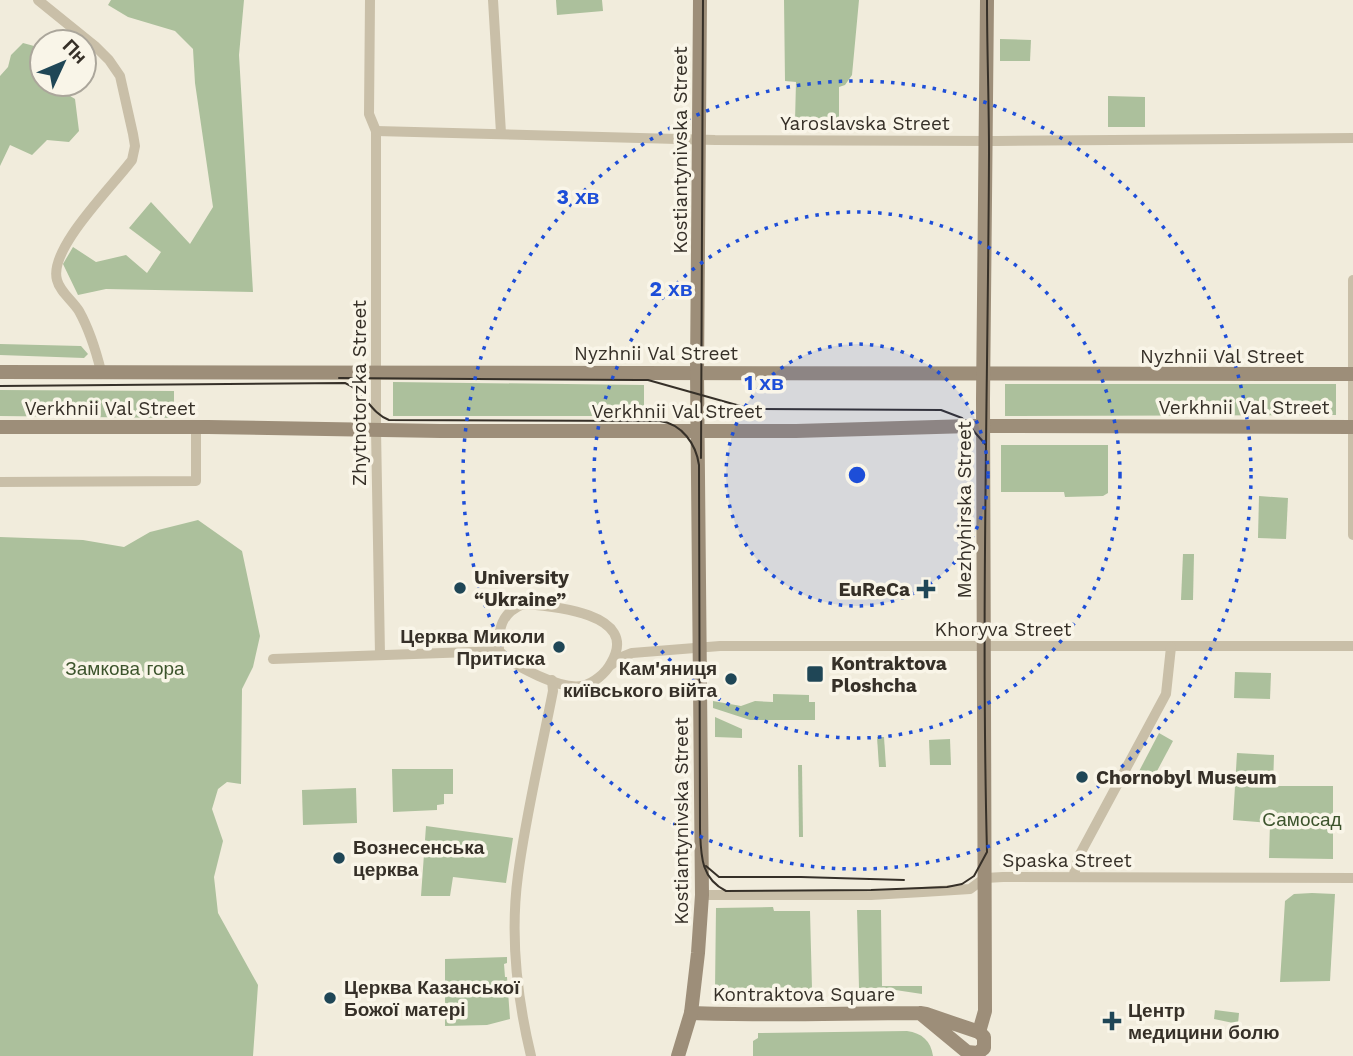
<svg xmlns="http://www.w3.org/2000/svg" width="1353" height="1056" font-family="'Work Sans',sans-serif">
	<rect width="100%" height="100%" fill="#f1ecdc"/>
	<g fill="#acc09c">
		<path d="M111,0H244L239,55L253,292L106,289L78,295L63,264L73,247L96,262L126,255L147,273L161,252L129,228L151,202L190,244L213,207L195,83L193,49L175,31L128,17L108,5Z"/>
		<path d="M556,0H602L603,11L557,15Z"/>
		<path d="M784,0H859L852,75L845,85L839,87V123L795,121L796,82L785,81Z"/>
		<path d="M1000,39L1031,40L1030,61H1000Z"/>
		<path d="M23,43L34,46L42,55V84H61L62,91L75,99L79,131L69,142L47,140L32,155L10,145L0,166V76L8,67L11,55Z"/>
		<path d="M1108,96L1145,97V127H1108Z"/>
		<path d="M0,344L81,346L88,354L84,358L0,355Z"/>
		<path d="M393,382L644,385V416H393Z"/>
		<path d="M1005,384H1336V415L1005,416Z"/>
		<path d="M0,390L174,391V418L0,416Z"/>
		<path d="M1001,445H1108V493L1103,496L1065,497L1064,492H1001Z"/>
		<path d="M1259,496L1288,498L1286,539L1258,538Z"/>
		<path d="M198,520L242,551L260,636L253,667L242,689L241,784L227,782L218,789L212,809L223,841L214,877L218,913L258,985L253,1056H0V537L83,540L124,547L150,532Z"/>
		<path d="M1183,554H1194L1193,600H1181Z"/>
		<path d="M1235,672L1271,673L1270,699L1234,698Z"/>
		<path d="M773,694L809,695V702H815V720H750L713,708V701L741,706L755,701L773,702Z"/>
		<path d="M715,717L742,729V738L715,737Z"/>
		<path d="M1159,733L1173,741L1149,786L1135,779Z"/>
		<path d="M877,737H884L886,767H879Z"/>
		<path d="M950,739L951,765H930L929,740Z"/>
		<path d="M1237,753L1274,755L1273,786H1333V859L1269,858L1270,823L1233,820Z"/>
		<path d="M798,765H802L803,837H799Z"/>
		<path d="M392,769H453V794H444V804L437,805V810L393,812Z"/>
		<path d="M356,788L357,823L303,825L302,790Z"/>
		<path d="M426,826L513,838L506,883L453,877L450,896H421Z"/>
		<path d="M1312,893L1335,894L1330,981L1280,982L1285,901L1294,894Z"/>
		<path d="M773,907L774,911H810L812,989H715L716,908Z"/>
		<path d="M857,910H881L882,986H922V994L882,988H859Z"/>
		<path d="M507,957V963L504,964L505,977H507L510,1019L487,1025L445,1026V959Z"/>
		<path d="M1215,1010L1239,1013L1238,1024L1214,1019Z"/>
		<path d="M907,1031C922,1033 931,1041 933,1056H753V1041L758,1038V1033Z"/>
	</g>
	<g fill="none" stroke-linecap="round" stroke-linejoin="round">
		<g stroke="#c9bfa8" stroke-width="10">
			<path d="M38,0L96,47L109,60L120,76L133,134L135,146L132,160C113,186 48,249 57,280C60,292 72,300 79,311C89,329 96,351 101,371"/>
			<path d="M370,0L369,114L376,131V430L380,655"/>
			<path d="M493,0L501,133"/>
			<path d="M376,131L715,140L997,141L1353,138"/>
			<path d="M1353,280V535"/>
			<path d="M0,482L196,481V427"/>
			<path d="M523,604C552,606 641,613 611,663C606,673 593,684 582,686C561,690 513,666 499,651C498,629 501,613 523,604Z"/>
			<path d="M273,659L499,651"/>
			<path d="M611,665L622,657L632,653L720,646H1353"/>
			<path d="M1073,877L1080,854L1166,694L1171,647"/>
			<path d="M702,895H871L923,892L970,889L985,878L1003,877L1353,878"/>
			<path d="M531,1056C517,998 510,935 518,875C526,814 541,752 553,691L552,680"/>
		</g>
		<g stroke="#9d8e79" stroke-width="14">
			<path d="M0,372L1353,374"/>
			<path d="M0,427H208L440,431H796L971,426L1353,427"/>
			<path d="M691,1013C767,1016 843,1013 920,1013L926,1014L979,1032L984,1037V1048L978,1053L967,1052L920,1013"/>
			<path d="M979,1032L985,1011L983,400L987,0"/>
			<path d="M678,1056L691,1013L698,953L702,895L697,372L700,0"/>
		</g>
		<g stroke="#363028" stroke-width="2">
			<path d="M339,378L638,380H648L751,409L941,410L962,418L986,445"/>
			<path d="M0,386L345,383C364,390 370,413 389,420L660,421C682,424 696,444 699,465L700,829C701,854 700,878 726,891L871,890L947,887L962,884L974,876L987,852C981,619 988,386 989,153C989,102 987,51 987,0"/>
			<path d="M701,458L703,0"/>
			<path d="M706,866L719,877H801L904,880"/>
		</g>
	</g>
	<circle cx="857" cy="475" r="131" fill="#1d4ed8" fill-opacity=".12"/>
	<g fill="none" stroke="#1d4ed8" stroke-width="3.5" stroke-dasharray="3.5 7">
		<circle cx="857" cy="475" r="131"/>
		<circle cx="857" cy="475" r="263"/>
		<circle cx="857" cy="475" r="394"/>
	</g>
	<g fill="#1f4656" stroke="#f9f5e8" stroke-width="2.5">
		<circle cx="460" cy="588" r="7"/>
		<path d="M922.5 578.5h7v7h7v7h-7v7h-7v-7h-7v-7h7z"/>
		<circle cx="559" cy="647" r="7"/>
		<rect x="806" y="665" width="18" height="18" rx="3.5"/>
		<circle cx="731" cy="679" r="7"/>
		<circle cx="1082" cy="777" r="7"/>
		<circle cx="339" cy="858" r="7"/>
		<circle cx="330" cy="998" r="7"/>
		<path d="M1108.5 1010.5h7v7h7v7h-7v7h-7v-7h-7v-7h7z"/>
	</g>
	<g text-anchor="middle" dominant-baseline="central" stroke-width="7" stroke-linejoin="round" paint-order="stroke">
		<g font-size="19" fill="#363028" stroke="#f9f5e8">
			<text x="865" y="123">Yaroslavska Street</text>
			<text transform="translate(680 150) rotate(-90)">Kostiantynivska Street</text>
			<text x="656" y="353">Nyzhnii Val Street</text>
			<text x="1222" y="356">Nyzhnii Val Street</text>
			<text transform="translate(359 393) rotate(-90)">Zhytnotorzka Street</text>
			<text x="1244" y="407">Verkhnii Val Street</text>
			<text x="110" y="408">Verkhnii Val Street</text>
			<text x="677" y="411">Verkhnii Val Street</text>
			<text transform="translate(964 510) rotate(-90)">Mezhyhirska Street</text>
			<text x="1003" y="629">Khoryva Street</text>
			<text transform="translate(681 821) rotate(-90)">Kostiantynivska Street</text>
			<text x="1067" y="860">Spaska Street</text>
			<text x="804" y="994">Kontraktova Square</text>
		</g>
		<g font-size="19" font-weight="bold" fill="#363028" stroke="#f9f5e8" text-anchor="start">
			<text x="474" y="577">University<tspan x="474" dy="22">“Ukraine”</tspan></text>
			<text x="910" y="589" text-anchor="end">EuReCa</text>
			<text x="545" y="636" text-anchor="end">Церква Миколи<tspan x="545" dy="22">Притиска</tspan></text>
			<text x="831" y="663">Kontraktova<tspan x="831" dy="22">Ploshcha</tspan></text>
			<text x="717" y="668" text-anchor="end">Кам'яниця<tspan x="717" dy="22">київського війта</tspan></text>
			<text x="1096" y="777">Chornobyl Museum</text>
			<text x="353" y="847">Вознесенська<tspan x="353" dy="22">церква</tspan></text>
			<text x="344" y="987">Церква Казанської<tspan x="344" dy="22">Божої матері</tspan></text>
			<text x="1128" y="1010">Центр<tspan x="1128" dy="22">медицини болю</tspan></text>
		</g>
		<g font-size="19" fill="#3c542c" stroke="#f9f5e8">
			<text x="125" y="668">Замкова гора</text>
			<text x="1302" y="819">Самосад</text>
		</g>
	</g>
	<circle cx="857" cy="475" r="10" fill="#1d4ed8" stroke="#f9f5e8" stroke-width="3.5"/>
	<g font-size="21" text-anchor="middle" font-weight="bold" fill="#1d4ed8" stroke="#f9f5e8" stroke-width="7" stroke-linejoin="round" paint-order="stroke">
		<text x="578" y="204">3 хв</text>
		<text x="671" y="296">2 хв</text>
		<text x="764" y="390">1 хв</text>
	</g>
	<g transform="translate(63 63) rotate(46)"><circle r="33" fill="#f9f5e8" stroke="#aba69b" stroke-width="2"/>
	<path d="M0-5L12 26L0 18L-12 26Z" fill="#1f4656"/>
	<text y="-10" font-size="19" font-weight="bold" text-anchor="middle" fill="#363028">Пн</text>
	</g>
</svg>
